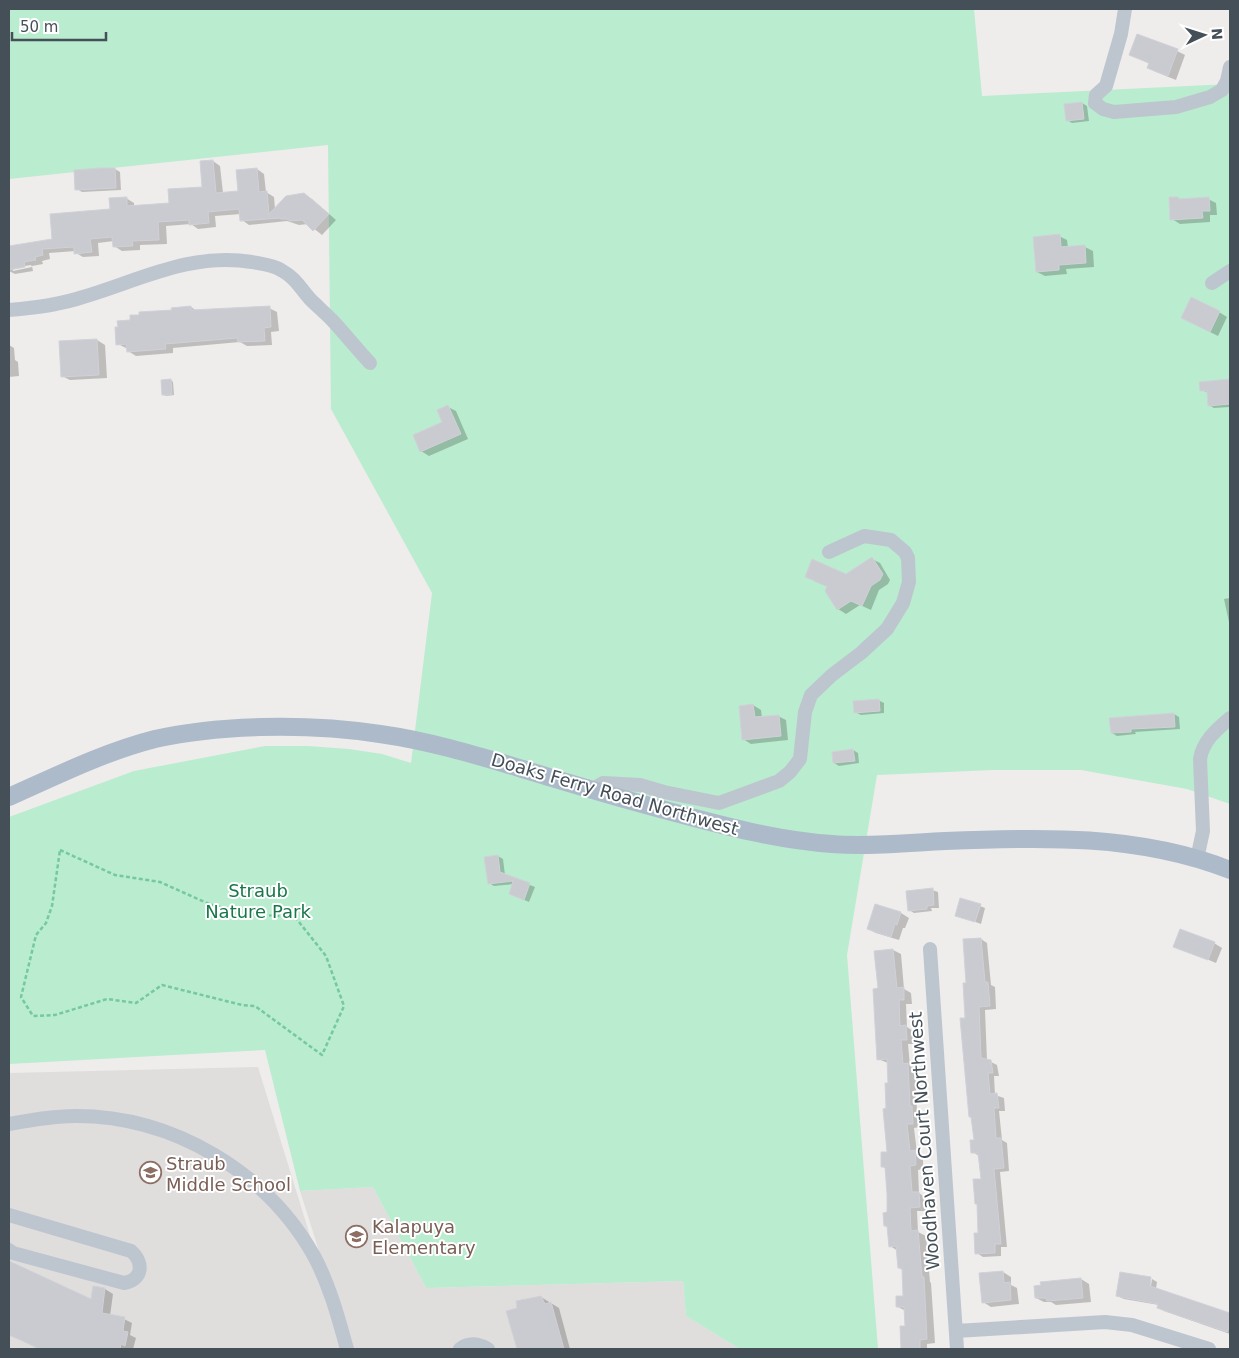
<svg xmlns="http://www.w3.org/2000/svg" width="1239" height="1358" font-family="'DejaVu Sans',sans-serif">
	<rect width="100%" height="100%" fill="#efecec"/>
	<g fill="#e0dddd">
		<path d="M258,1067L345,1349H9V1073Z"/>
		<path d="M373,1187L426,1288L683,1281L686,1316L740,1349H350L300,1191Z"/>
	</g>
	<path fill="#baeccf" d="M9,9H974L982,96L1230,84V804L1187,789L1081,770H993L877,775L847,955L878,1349H740L686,1316L683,1281L426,1288L373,1187L300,1191L265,1050L9,1064V817L134,771L265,746H308L349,749L382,754L411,763L432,593L331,409L328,145L9,179Z"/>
	<g fill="#0003" fill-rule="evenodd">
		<path d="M1177,51L1185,55L1176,80L1156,72L1148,68L1150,64L1131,55Z"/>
		<path d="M1082,103L1087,106L1089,121L1072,123L1067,120Z"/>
		<path d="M213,161L220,166L223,193L239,192L257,169L264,174L266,192L274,197L275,209L304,194L312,199L336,220L322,235L308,224L299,225L287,221L249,225L242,220L241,214L215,216L216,227L198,229L191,224L166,226L167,244L140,245V250L122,251L114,246V241L98,243L99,256L83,257L76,253V251L49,253L50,259L42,261L43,264L32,266L33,271L15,274L9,271V248L54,240L112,210L126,198L134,203V207L170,204L203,188ZM31,265L32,267L13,271V268Z"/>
		<path d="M115,169L120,172L121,190L82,192L77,189Z"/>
		<path d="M1178,198L1182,200L1208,199L1216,203L1217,215H1210V222L1180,224L1172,219Z"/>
		<path d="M1059,236L1067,240L1068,248L1085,247L1093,251L1094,267L1066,269L1067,274L1045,276L1037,272Z"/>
		<path d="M191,307L197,311L269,308L277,312L279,331L271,332L272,345L247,346L240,342L173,348V353L136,356L128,351V349L118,344L132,321Z"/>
		<path d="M1219,312L1227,317L1218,336L1190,322Z"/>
		<path d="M97,340L105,345L107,378L70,380L62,376Z"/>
		<path d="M9,345L14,348L15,360L18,362L19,376L9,377Z"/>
		<path d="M171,380L173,382L174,395L166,396L164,395Z"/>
		<path d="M1230,380V407L1214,408L1209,405L1208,393L1202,390L1201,383Z"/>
		<path d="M448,407L456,411L468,439L429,456L421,451L444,423Z"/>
		<path d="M872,559L880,563L890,580L888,584L879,590L871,610L860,605L846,614L838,609L828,587L814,581L846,575Z"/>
		<path d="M1230,598V623L1229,622L1224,599Z"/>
		<path d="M878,700L884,703V713L861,715L855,712Z"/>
		<path d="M753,705L761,710L762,718L778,716L786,720L788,740L751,744L743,739Z"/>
		<path d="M1174,714L1179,717L1180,729L1135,732L1136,734L1117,736L1112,733L1110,719Z"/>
		<path d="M853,750L858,753L859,763L839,766L834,763Z"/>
		<path d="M498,856L503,859L505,875L535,887L529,902L510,894L514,884L494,886L489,883Z"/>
		<path d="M932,890L938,892L939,908H931L932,911L914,913L909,910Z"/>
		<path d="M876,905L901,913L909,918L905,928H903L899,940L876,933L868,929Z"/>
		<path d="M980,906L985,908L981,924L956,915Z"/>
		<path d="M981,939L987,943L991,985L995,987L996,1009L985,1010L987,1060L997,1065L999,1076H994L995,1095L1004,1098L1005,1111H999L1002,1140L1007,1143L1009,1171L1000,1172L1007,1247H1001V1256L983,1257L977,1253L980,1234L982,1180L979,1156L973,1152L975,1141L967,1019L968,984Z"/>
		<path d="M1214,943L1222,948L1216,963L1175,946Z"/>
		<path d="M893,950L901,954L904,989L911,993L912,1004H906L907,1027L913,1031L914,1044H908L910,1066L915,1069L917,1111L919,1112L920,1127L914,1128L917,1153L923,1156V1169L918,1170L919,1193L926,1198L927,1211H917L918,1232L926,1236L930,1282L931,1283L935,1343L927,1344V1349H903L901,1327H907L906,1311L898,1307L905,1297L903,1270L899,1268L898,1251L890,1246L889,1228L885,1226L888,1213L886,1169L883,1167L888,1153L887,1110L889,1084L888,1063L878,1059L879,990Z"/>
		<path d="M9,1261L92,1300L105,1289L113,1294L110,1316L124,1319L132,1323L130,1335L136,1338L133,1349H39L9,1334Z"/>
		<path d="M1003,1272L1011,1277V1285L1017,1288L1019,1304L991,1307L983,1302Z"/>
		<path d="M1121,1274L1151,1279H1149L1147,1292H1150L1152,1279L1157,1282L1156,1289L1230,1315V1334L1164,1311L1158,1307L1159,1305L1124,1299L1117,1296Z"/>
		<path d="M1081,1279L1089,1284L1091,1302L1056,1305L1051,1302H1044L1036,1298L1042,1287V1283Z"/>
		<path d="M541,1297L559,1308L570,1349H518L508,1312L518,1309Z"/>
	</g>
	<g fill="#c9cbd1" stroke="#d0d2d7">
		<path d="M1137,34L1178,49L1168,76L1147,68L1149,63L1129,55Z"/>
		<path d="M1082,102L1084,119L1066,121L1064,104Z"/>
		<path d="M213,160L216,193L238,191L236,170L257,168L259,192L267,191L269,214L286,196L304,193L329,214L313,231L302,220L290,221L287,219H281L280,218L240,221L239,209L208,212L209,223L189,225V220L158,222L159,240L132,241L133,246L113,247L112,237L90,239L92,252L74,254V247L42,249L43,255L35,257L36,260L24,262L25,267L9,270V246L52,239L50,214L110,209L109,198L127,197V206L169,203L168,189L202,187L200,161Z"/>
		<path d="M101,168H115L116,188L75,190L74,170Z"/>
		<path d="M1169,197H1178L1179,199L1209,197L1210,211H1202L1203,218L1170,220Z"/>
		<path d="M1060,234L1061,247L1085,245L1086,263L1059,265V270L1036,272L1033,237Z"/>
		<path d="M1191,297L1220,311L1210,332L1181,318Z"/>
		<path d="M191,306V310L270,306L271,327L264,328L265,341L238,342L237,338L165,344L166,349L127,352L126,344L116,345L115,327H118L117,321L130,320V315H139V312L172,310L171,308Z"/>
		<path d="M97,339L99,375L61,377L59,341Z"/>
		<path d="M171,379L172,395H162L161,380Z"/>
		<path d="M1230,379V404L1208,406L1207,391H1200L1199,382Z"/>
		<path d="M448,405L461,434L420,452L413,435L442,422L437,410Z"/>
		<path d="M872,557L883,574L880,580L871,586L862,606L851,601L837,610L825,591L827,586L805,577L812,559L846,574Z"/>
		<path d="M879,699L880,711L854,713L853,701Z"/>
		<path d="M753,704L755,717L779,715L781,736L742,740L739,706Z"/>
		<path d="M1174,713L1175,727L1131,729V732L1111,733L1109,718Z"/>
		<path d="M853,749L855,761L833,763L832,752Z"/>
		<path d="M498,855L500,872L530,883L524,900L509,894L513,881L488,884L484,857Z"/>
		<path d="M933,888L934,905L927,906V909L908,911L906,891Z"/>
		<path d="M960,898L981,904L975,922L955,916Z"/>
		<path d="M875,904L901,912L897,925L895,924L891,937L867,929Z"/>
		<path d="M1180,929L1215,942L1208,960L1173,947Z"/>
		<path d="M981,938L985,982H988L990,1006L979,1007L981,1058L991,1060L993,1073H988L990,1094L997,1093L999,1108H994L996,1138H1001L1004,1168L994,1169L1001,1244H995V1253L975,1254L974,1233H978L977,1204H975L973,1179H981L978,1153H971L970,1140H974L971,1117H969L960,1018H965L963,983H966L963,939Z"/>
		<path d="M893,949L897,988L904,987V1000H899L900,1026L906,1025L907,1040H901L903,1064L908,1063L910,1106H912L913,1124H907L910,1151L915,1150L916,1165L910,1166L912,1192H919L920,1207L910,1208L911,1231L918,1230L922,1277H924L927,1339L920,1340V1349H901L900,1326H905L904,1307H896V1296H903L902,1268H898L896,1246L889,1247L887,1226H884L883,1213L887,1212V1194L885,1167H881V1152H887L883,1109L886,1108L885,1083H888L887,1059L877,1060L873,989L878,988L874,951Z"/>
		<path d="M9,1261L91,1299L93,1286L105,1288L102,1313L125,1317L123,1331L128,1332L125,1346L121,1344L120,1349H41L9,1335Z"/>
		<path d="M1003,1271L1004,1283L1010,1282L1011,1300L982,1303L979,1273Z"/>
		<path d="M1120,1272L1151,1277L1150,1286L1230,1313V1324L1227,1332L1157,1308L1158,1304L1116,1296Z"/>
		<path d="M1081,1278L1083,1298L1047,1301L1046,1298H1035L1034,1286L1041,1285L1040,1282Z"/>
		<path d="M541,1296L545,1304L551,1302L564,1349H517L506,1311L517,1308L516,1301Z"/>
	</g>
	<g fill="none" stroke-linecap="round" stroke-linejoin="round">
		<path stroke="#74c9a1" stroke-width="2.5" stroke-dasharray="4 2.5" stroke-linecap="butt" d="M60,850L115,875L160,882L209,904L247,914L295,917L326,956L344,1006L322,1055L255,1006L242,1005L162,985L136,1003L107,999L55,1015L33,1016L21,997L36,935L46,923L52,906Z"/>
		<g stroke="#bdc6ce" stroke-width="14">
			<path d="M1125,9L1121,34L1106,86L1096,95L1095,103L1103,109L1114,112L1176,107L1210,97L1222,90L1227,81L1230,67"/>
			<path d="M1212,283L1230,271"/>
			<path d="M9,310C34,308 59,305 83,297C140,280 191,252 252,262C262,264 273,265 281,270C297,279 299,287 310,299C317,306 325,313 332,320C345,334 357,349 370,363"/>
			<path d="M591,790L603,783L640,785L664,792L719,803L779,781L790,772L800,759L805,712L811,695L832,675L861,653L887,629L903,603L909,582L908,558L905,552L891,540L864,536L829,552"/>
			<path d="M1197,859L1203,831L1200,759C1203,741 1216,730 1230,718"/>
			<path d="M930,949L957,1349"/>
			<path d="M9,1124C31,1120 53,1116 76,1116C173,1116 267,1172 314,1256C330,1286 338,1317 347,1349"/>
			<path d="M9,1215L131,1251C144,1262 143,1280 124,1283L13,1253L9,1250"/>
			<path d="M956,1331L1105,1322L1132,1325L1209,1349"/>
			<path d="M460,1349C469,1342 479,1344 488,1349"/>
		</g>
		<path stroke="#acbaca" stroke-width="18" d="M9,797C56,776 104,752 155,739C190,731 225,728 261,727C300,726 341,728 380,734C430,741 479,756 526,770C575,785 623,799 672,812C724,826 777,840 832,844C869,847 907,843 945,841C1041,837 1139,834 1230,870"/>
	</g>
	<defs>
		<symbol id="school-ring" viewBox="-11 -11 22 22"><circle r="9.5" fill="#fff" stroke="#8d6e63" stroke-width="1.5"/><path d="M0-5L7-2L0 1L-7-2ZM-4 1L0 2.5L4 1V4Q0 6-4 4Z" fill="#8d6e63"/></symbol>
	</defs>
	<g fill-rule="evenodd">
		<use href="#school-ring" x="138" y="1160" width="25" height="25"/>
		<use href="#school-ring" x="344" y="1224" width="25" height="25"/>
	</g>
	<g text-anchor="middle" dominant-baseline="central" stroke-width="4" stroke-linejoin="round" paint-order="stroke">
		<g font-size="18" fill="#454f58" stroke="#fff">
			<text transform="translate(615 794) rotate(16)">Doaks Ferry Road Northwest</text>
			<text transform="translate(924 1141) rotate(-94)">Woodhaven Court Northwest</text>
		</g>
		<g font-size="18" fill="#19764a" stroke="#fff">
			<text x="258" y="890">Straub<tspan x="258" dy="21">Nature Park</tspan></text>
		</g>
		<g font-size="18" fill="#785e54" stroke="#fff" text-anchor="start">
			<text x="166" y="1163">Straub<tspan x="166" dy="21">Middle School</tspan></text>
			<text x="372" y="1226">Kalapuya<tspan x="372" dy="21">Elementary</tspan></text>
		</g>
	</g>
	<rect width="1239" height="1358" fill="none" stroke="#454f58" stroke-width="20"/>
	<g transform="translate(1204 35) rotate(86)" stroke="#ffffff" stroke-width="4" paint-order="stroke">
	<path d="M0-4L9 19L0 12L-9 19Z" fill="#454f58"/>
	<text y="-8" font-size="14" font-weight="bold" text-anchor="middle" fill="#454f58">N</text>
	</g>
	<path d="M12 32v8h94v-8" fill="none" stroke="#454f58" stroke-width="2.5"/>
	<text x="20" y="32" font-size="15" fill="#454f58" stroke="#ffffff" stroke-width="4" paint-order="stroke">50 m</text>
</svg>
